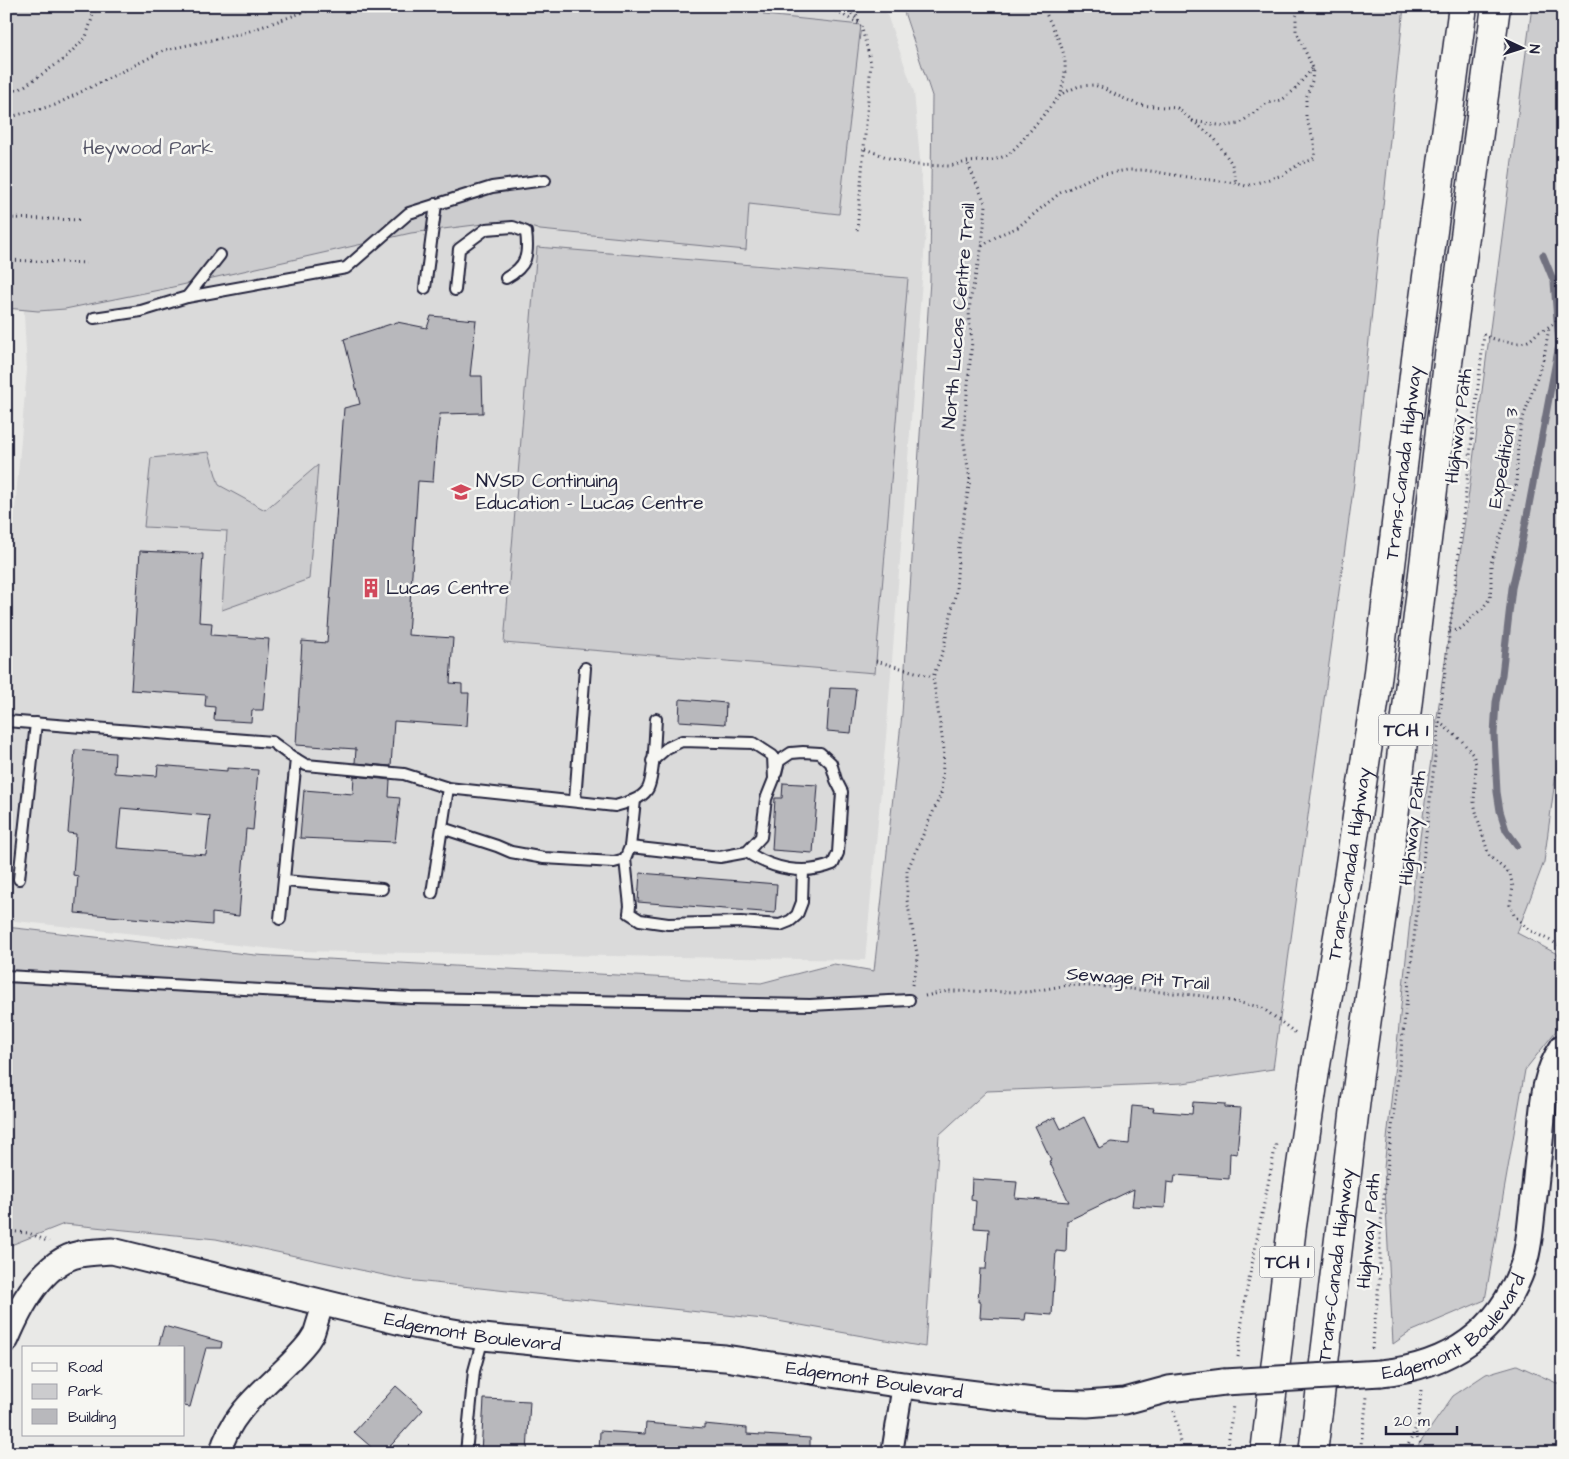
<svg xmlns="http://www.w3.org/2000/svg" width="1569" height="1459" font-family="'Architects Daughter',sans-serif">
	<rect width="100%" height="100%" fill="#e9e9e7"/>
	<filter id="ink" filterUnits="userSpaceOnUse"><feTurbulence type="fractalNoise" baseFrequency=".02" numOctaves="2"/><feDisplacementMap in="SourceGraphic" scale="10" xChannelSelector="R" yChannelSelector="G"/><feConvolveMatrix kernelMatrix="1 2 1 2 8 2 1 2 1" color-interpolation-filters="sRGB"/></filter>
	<g filter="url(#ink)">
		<path fill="#dadada" d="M267,6H884L914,92L926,229L886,737L865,960L293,951L6,920V613L27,370L14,129Z"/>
		<g fill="#ccccce" stroke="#777784">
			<path d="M6,6H764V15L861,25L839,214L749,204L746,250L540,230L515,222L483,224L411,233L164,289L65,309L38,311L6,308Z"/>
			<path d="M902,6H1404L1354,483L1273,1069L1183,1083L987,1091L939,1135L925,1347L772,1320L407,1280L216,1239L64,1224L11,1245L6,1250V927L255,955L761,983L834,964L874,971L902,714L930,280L932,96Z"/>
			<path d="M1532,6H1563V721L1544,862L1517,933L1563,957V1022L1525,1070L1485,1300L1410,1332L1393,1344L1384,1168L1415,873L1468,499Z"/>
			<path d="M537,247L908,278L875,673L504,643Z"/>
			<path d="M209,452L219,485L265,510L318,465L309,579L222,610L227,531L144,527L151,458Z"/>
			<path d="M1517,1365L1563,1386V1453H1413L1453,1396L1486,1374Z"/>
		</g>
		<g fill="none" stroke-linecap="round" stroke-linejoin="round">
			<path stroke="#71717f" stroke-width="7" d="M1517,845L1506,830L1500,811L1497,792L1494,734L1496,702L1502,675L1512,588L1520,553L1559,345L1554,282L1543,255"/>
		</g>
		<g fill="#b8b8bc" stroke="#22223b" fill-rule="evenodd">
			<path d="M431,316L476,320L470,376H482L483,413L440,414L436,442L433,482L418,481L408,635L453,638L450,683L462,684V693H469L467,726L394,721L391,766L355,763L356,749L296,745L302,641L327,643L344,408L360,404L344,339L397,322L427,328Z"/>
			<path d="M140,551L203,554L199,622L212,623L211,635L269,639L263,710H252L251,722L214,720L215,707L205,706L206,695L131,690Z"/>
			<path d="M830,688L856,689L851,733L827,731Z"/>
			<path d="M680,699L726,703L725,724L679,721Z"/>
			<path d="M75,750L115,753L114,773L157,776L158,765L227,771V768L258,770L253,830L246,829L239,916L212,913V925L75,913L78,876L73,875L76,834L68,833ZM121,808L210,816L206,855L117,848Z"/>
			<path d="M354,776L390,780L389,797L400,798L395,842L300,838L304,790L353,794Z"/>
			<path d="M783,783L818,785L813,853L772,850L775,798H782Z"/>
			<path d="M640,873L777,884L775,913L638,902Z"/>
			<path d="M1193,1102L1225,1104V1107L1241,1108L1237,1154L1230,1153L1229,1179L1175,1175L1174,1183L1167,1182L1165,1208L1132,1206L1134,1189L1067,1221L1066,1252L1056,1251L1052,1315L1026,1313L1025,1320L980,1318L981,1302H978L980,1269H986L989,1229L974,1228L976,1201L971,1200L972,1179L1017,1182L1015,1198L1069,1202L1049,1161L1051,1160L1035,1126L1055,1117L1061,1129L1084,1117L1099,1148L1111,1142L1129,1144L1132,1106L1154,1108L1153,1111L1192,1114Z"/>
			<path d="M164,1326L222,1342L221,1348H206L190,1407L184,1406V1348H158Z"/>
			<path d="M396,1386L423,1410L384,1453H378L354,1432Z"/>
			<path d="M484,1399L530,1401L527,1453H481Z"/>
			<path d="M646,1423L704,1428V1424L747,1428V1434L810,1438V1453H599L600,1431L645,1434Z"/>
		</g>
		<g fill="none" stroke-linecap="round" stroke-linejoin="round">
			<defs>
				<g id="service">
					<path d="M425,288L436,204"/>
					<path d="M455,290L459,249L486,229L513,227L526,232C529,255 527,266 506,278"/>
					<path d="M187,297L346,268L409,213L492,187L545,180"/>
					<path d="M94,318L141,311L187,297L220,255"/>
					<path d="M6,721L272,742L291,756L306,765L404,774L448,788L615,806C626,803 640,800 647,790C654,781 655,732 656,719"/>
					<path d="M575,800L585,668"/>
					<path d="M442,828L497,846L511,852L544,858L614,862L625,859L630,847L635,800"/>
					<path d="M630,847L720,857L747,852L761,837L766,799L774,779L773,756L753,743L682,741L667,748L652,761"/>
					<path d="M747,852C772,869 804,876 833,864L838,853L842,792L836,780L831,763L820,753L803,752L791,753L779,761L776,773"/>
					<path d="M625,859L630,906L629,913L640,920L668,924L741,922L780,925L790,921L797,915L802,902L803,870"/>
					<path d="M19,879L36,723"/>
					<path d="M284,881L382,889"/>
					<path d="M432,893L448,788"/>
					<path d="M280,919L296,759"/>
					<path d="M6,976L411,998L810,1005L909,1000"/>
					<path d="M466,1453L474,1371L483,1338"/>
				</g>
				<g id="minor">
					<path d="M220,1453C233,1403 280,1379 309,1341L314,1333L323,1304"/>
					<path d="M892,1453L903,1385"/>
				</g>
				<g id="tertiary">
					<path id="s1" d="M6,1339C19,1308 43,1261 80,1254C90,1252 101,1252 112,1251L418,1326L483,1337L604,1349L725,1358L903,1385L1049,1403L1087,1404L1125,1401L1169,1389L1224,1382"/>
					<path id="s2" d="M1381,1373C1449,1366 1500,1332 1523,1266C1529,1249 1530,1231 1532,1213C1535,1189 1537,1165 1540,1141C1543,1107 1543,1076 1563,1047"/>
				</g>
				<g id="motorway">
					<path id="s3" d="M1265,1453L1292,1226L1315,1071L1348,877L1375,697L1416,359L1463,6"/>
					<path id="s4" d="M1313,1453L1359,1074L1386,885L1448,363L1496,6"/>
				</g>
			</defs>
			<use href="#service" stroke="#22223b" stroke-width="14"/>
			<use href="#minor" stroke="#22223b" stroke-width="24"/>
			<use href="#tertiary" stroke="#22223b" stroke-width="29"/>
			<use href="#motorway" stroke="#22223b" stroke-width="31"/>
			<g stroke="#22223b" stroke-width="3" stroke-dasharray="1 4" stroke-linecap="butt">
				<path d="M827,6L861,25L871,63L857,232"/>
				<path d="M845,6L859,22"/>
				<path d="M853,6L859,22"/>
				<path d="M1043,6C1050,26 1067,47 1065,70C1065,78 1062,86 1061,94"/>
				<path d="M6,89H20L63,60L86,37L96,6"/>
				<path d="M6,118L55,105L165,50L244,33L321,6"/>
				<path d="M1192,121L1225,126L1239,124L1267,103L1282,100L1293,91L1312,69"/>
				<path d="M865,149L889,158L915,165L950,166L967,162L994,160L1008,155L1020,143L1061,94L1079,86L1094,85L1103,88L1116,95L1139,105L1177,108L1215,139L1232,164L1236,183"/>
				<path d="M8,218L83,220"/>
				<path d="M982,246L999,235L1018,227L1060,193L1097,175L1128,170H1144L1187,177L1236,183L1246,186L1283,175L1301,163L1312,160L1315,157L1314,142L1306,117V98L1312,81L1313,68L1296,31V17L1300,6"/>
				<path d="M6,260L88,263"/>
				<path d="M1450,631L1459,630L1466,624L1472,617L1482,609L1490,598L1491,589V563L1506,520L1516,486L1518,445L1521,424L1544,357L1549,328"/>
				<path d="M876,661L933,677"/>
				<path d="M1439,722L1462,741L1473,755L1476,764L1474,802L1477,816L1489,856L1510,874L1513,887L1510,905L1514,915L1529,930L1563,947"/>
				<path d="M912,985L918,959L907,900V871L941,794L944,750L933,677L943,651L956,591L959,544L970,480L963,437L972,341L969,319L970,301L982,246L986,205L967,162"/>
				<path d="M925,996L948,991L1028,992L1068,985L1109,987L1204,996L1261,1007L1297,1034"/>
				<path d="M6,1231L29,1233L49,1242"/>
				<path d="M1372,1349L1380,1273V1231L1484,335C1495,340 1518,347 1530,340C1533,338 1536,334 1539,332C1553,325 1553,325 1563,312"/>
				<path d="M1238,1357L1244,1304L1276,1144"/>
				<path d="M1174,1411L1182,1453"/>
				<path d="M1416,1433L1418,1440L1429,1453"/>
				<path d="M1227,1453L1233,1405"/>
				<path d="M1360,1453L1367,1397"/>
				<path d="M1404,1453C1418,1427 1419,1419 1421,1390"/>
			</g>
			<use href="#service" stroke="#f6f6f2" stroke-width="10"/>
			<use href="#minor" stroke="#f6f6f2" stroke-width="20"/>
			<use href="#tertiary" stroke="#f6f6f2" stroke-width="25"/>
			<use href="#motorway" stroke="#f6f6f2" stroke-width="28"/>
			<defs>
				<path id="tertiary-bridge" d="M1224,1382L1381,1373"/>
			</defs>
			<use href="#tertiary-bridge" stroke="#22223b" stroke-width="29" stroke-linecap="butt"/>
			<use href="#tertiary-bridge" stroke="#f6f6f2" stroke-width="25"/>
		</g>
	</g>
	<defs>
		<symbol id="school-bare" viewBox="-9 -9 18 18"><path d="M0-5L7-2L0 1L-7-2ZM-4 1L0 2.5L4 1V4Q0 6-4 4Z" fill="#d1495b" stroke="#f6f6f2" stroke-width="2.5" paint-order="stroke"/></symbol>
		<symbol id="building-bare" viewBox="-9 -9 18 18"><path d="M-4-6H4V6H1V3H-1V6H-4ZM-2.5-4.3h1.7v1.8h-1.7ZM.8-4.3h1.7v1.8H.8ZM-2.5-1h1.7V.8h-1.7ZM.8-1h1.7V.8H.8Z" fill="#d1495b" stroke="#f6f6f2" stroke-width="2.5" paint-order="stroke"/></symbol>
	</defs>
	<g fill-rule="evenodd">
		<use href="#school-bare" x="447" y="478" width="28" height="28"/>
		<use href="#building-bare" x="357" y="574" width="28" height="28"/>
	</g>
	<g text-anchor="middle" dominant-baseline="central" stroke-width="5" stroke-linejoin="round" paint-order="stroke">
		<g fill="#f6f6f2" stroke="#626272" stroke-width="1">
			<rect x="1378.5" y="714.5" width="55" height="31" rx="4"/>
			<rect x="1259.5" y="1246.5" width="55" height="31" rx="4"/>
		</g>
		<g font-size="18" font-weight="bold" fill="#22223b">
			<text x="1406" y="730">TCH 1</text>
			<text x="1287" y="1262">TCH 1</text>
		</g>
		<g font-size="19" fill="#555567" stroke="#f6f6f2">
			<text x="148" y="148">Heywood Park</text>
		</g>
		<g font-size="19" fill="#22223b" stroke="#f6f6f2">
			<text transform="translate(959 316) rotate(-85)">North Lucas Centre Trail</text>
			<text transform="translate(1459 426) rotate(-83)">Highway Path</text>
			<text transform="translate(1504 458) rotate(-80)">Expedition 3</text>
			<text stroke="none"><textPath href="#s3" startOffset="1000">Trans-Canada Highway</textPath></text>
			<text transform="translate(1413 828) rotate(-83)">Highway Path</text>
			<text stroke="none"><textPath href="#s3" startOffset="595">Trans-Canada Highway</textPath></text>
			<text transform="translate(1138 979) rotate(4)">Sewage Pit Trail</text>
			<text transform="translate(1369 1231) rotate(-85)">Highway Path</text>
			<text stroke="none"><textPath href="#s4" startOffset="189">Trans-Canada Highway</textPath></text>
			<text stroke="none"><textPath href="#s2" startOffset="90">Edgemont Boulevard</textPath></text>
			<text stroke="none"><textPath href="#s1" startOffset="519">Edgemont Boulevard</textPath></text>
			<text stroke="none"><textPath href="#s1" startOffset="924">Edgemont Boulevard</textPath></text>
		</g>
		<g font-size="19" fill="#22223b" stroke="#f6f6f2" text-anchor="start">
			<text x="476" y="481">NVSD Continuing<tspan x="476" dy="22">Education - Lucas Centre</tspan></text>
			<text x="386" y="588">Lucas Centre</text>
		</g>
	</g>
	<rect width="1569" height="1459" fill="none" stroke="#f6f6f2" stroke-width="25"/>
	<rect x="12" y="12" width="1544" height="1434" fill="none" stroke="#22223b" stroke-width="2" filter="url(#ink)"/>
	<rect x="22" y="1346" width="162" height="90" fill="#f6f6f2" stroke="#a1a1a9"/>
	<rect x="32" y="1363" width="25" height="8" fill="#f6f6f2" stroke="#a1a1a9"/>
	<text x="68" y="1372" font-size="15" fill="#22223b">Road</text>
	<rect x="32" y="1384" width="25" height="15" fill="#ccccce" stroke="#a1a1a9"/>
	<text x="68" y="1396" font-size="15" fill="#22223b">Park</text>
	<rect x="32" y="1409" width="25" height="15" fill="#b8b8bc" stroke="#a1a1a9"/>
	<text x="68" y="1422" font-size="15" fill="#22223b">Building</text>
	<g transform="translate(1522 48) rotate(94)" stroke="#f6f6f2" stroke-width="4" paint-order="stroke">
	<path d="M0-4L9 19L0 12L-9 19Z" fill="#22223b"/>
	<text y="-8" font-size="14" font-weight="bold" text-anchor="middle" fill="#22223b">N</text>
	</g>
	<path d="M1386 1426v8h71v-8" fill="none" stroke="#22223b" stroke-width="2.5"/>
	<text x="1394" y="1426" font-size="15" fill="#22223b" stroke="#f6f6f2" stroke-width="4" paint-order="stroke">20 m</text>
</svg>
